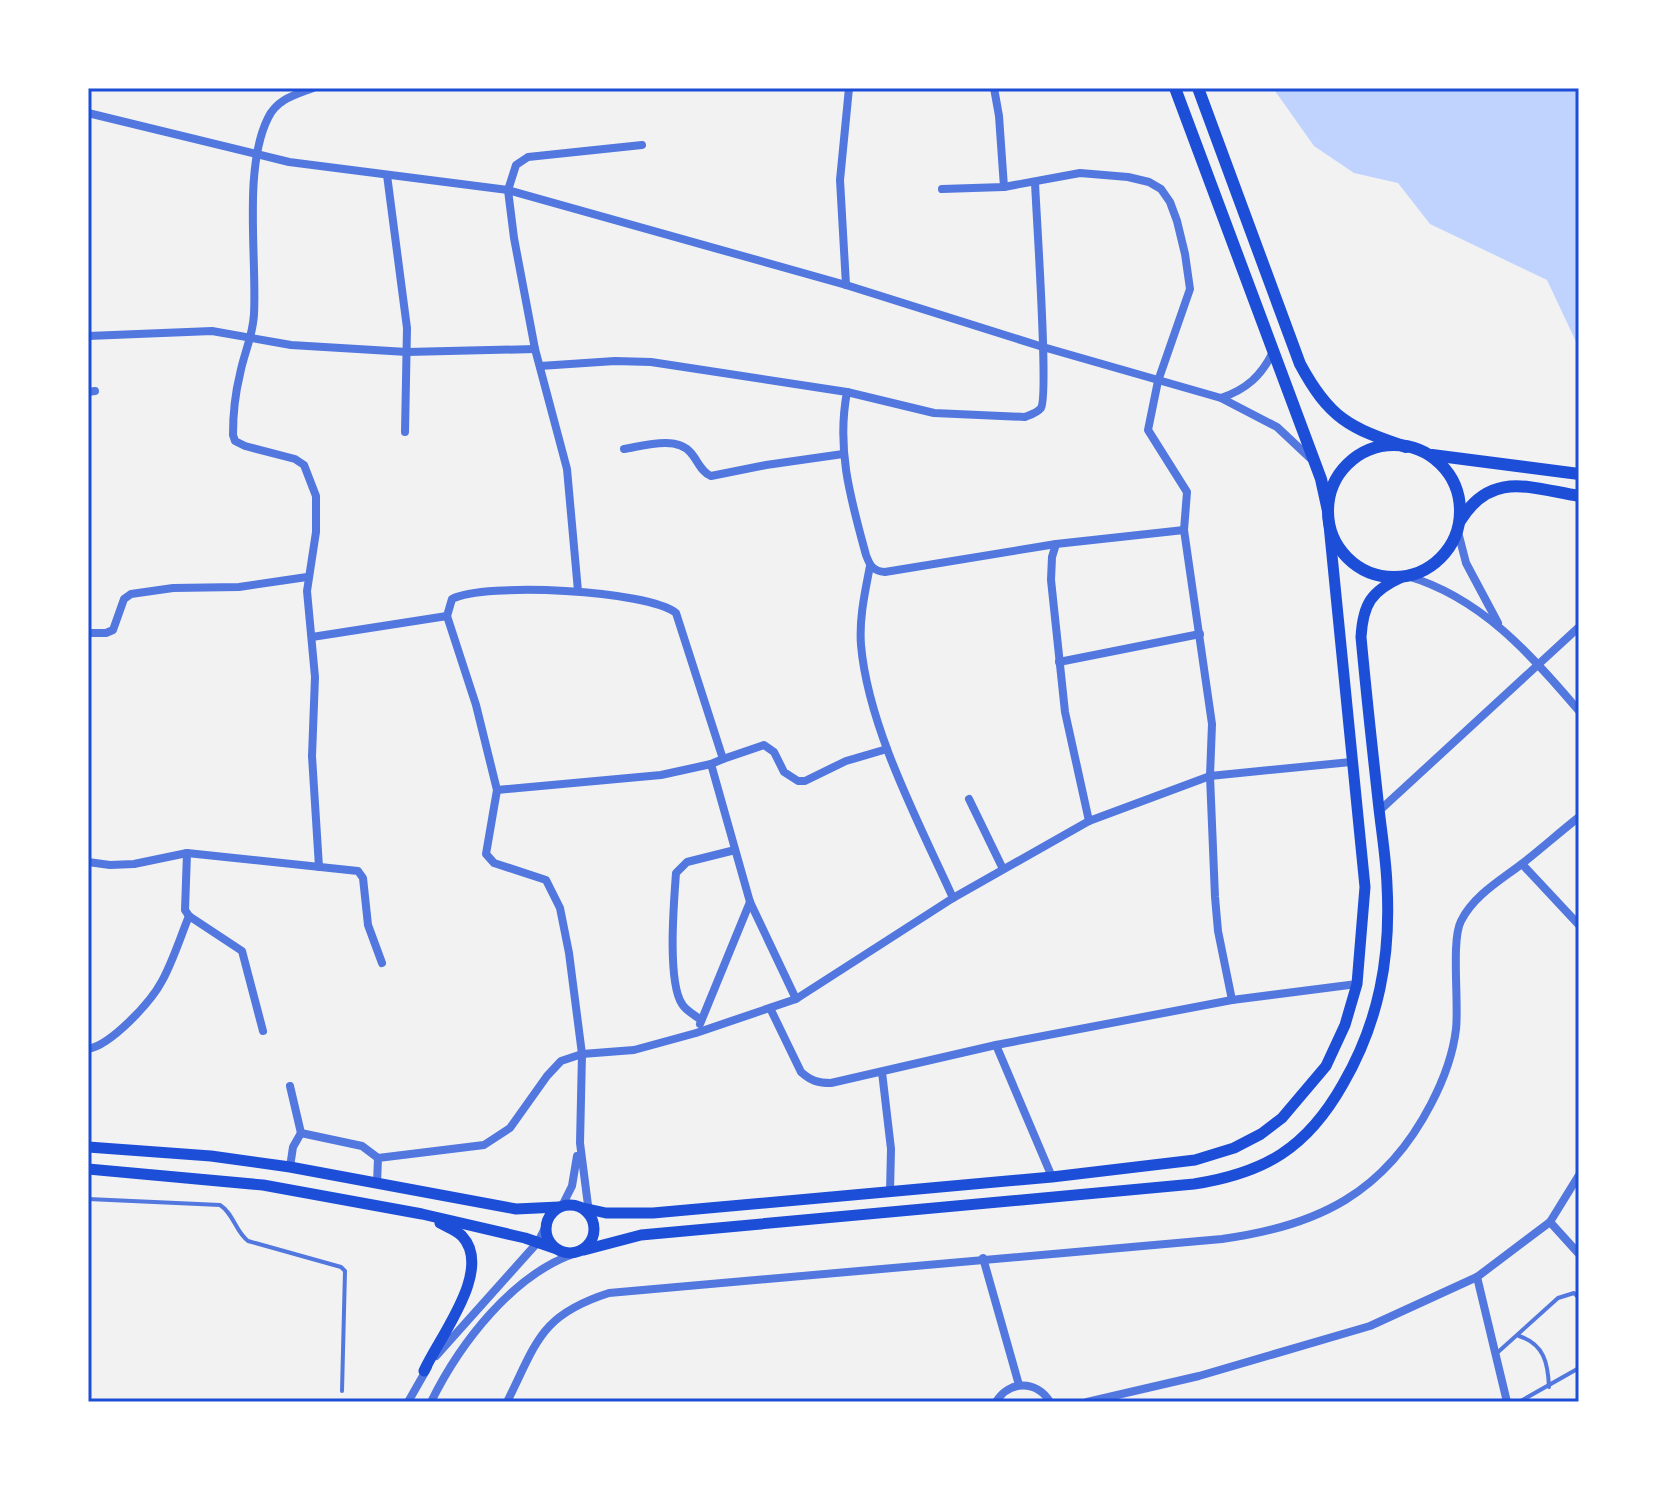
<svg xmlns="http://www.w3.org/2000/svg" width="1667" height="1490" font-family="Lora,serif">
	<rect width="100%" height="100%" fill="#f2f2f2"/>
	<path fill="#bfd3fe" d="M1273,88H1579V348L1547,280L1430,224L1398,183L1354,173L1314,146Z"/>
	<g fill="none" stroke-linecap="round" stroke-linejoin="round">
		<g stroke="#5277de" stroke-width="4">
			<path d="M88,1199L220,1205C234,1214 235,1231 248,1241L341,1267L345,1271L342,1391"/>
			<path d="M1519,1336C1544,1344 1548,1363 1549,1387"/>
			<path d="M1497,1353L1558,1298L1574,1293L1579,1298"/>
			<path d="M1519,1402L1579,1368"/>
		</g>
		<g stroke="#5277de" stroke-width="8">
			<path d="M313,88C295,95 277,99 268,118C243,168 257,258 254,314C253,336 244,353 240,374C235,394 233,415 233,435L235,441L245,446L295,459L304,465L316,496V532L307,591L315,677L312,756L319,867"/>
			<path d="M994,88L999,116L1004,187"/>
			<path d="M88,113L289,162L508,190L846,285L1043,347L1221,398L1277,427L1310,458"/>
			<path d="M387,175L407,328L405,432"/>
			<path d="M942,189L1004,187L1080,173L1128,177L1149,182L1161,189L1170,202L1177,221L1185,254L1190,289L1158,381L1148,430L1187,492L1184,530L1212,724L1210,776L1215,897L1218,931L1232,1000"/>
			<path d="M846,285L840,180L849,88"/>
			<path d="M88,336L212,331L291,345L407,352L535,349"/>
			<path d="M540,366L615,361L651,362L847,392L934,413L1025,417C1030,415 1037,413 1041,408C1049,395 1036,211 1035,182"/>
			<path d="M88,392L95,391"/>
			<path d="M847,392C836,450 851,500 866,555C870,566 873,571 885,572L1056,544L1184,530"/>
			<path d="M1221,398C1247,389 1261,376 1273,352"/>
			<path d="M624,449C643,446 677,435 691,453C698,461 701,472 711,476L766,465L843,454"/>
			<path d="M1457,528L1466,563L1498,623"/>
			<path d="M1056,544L1052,557L1051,580L1065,712L1089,821"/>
			<path d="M870,566C865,592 859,618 861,645C868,727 919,823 953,898"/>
			<path d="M1407,576C1480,597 1531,654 1579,711"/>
			<path d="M578,591L567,469L535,349L514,238L508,190L516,165L528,157L642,145"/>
			<path d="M447,616L452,599C484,582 648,590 676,613L723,759L711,764L750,902L796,999"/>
			<path d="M88,633H106L113,630L124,599L131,594L173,588L239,587L307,577"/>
			<path d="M312,637L447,616L476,705L497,790L486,854L494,863L546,880L560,908L569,953L582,1054L580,1143L589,1213"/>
			<path d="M1059,662L1200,634"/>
			<path d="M723,759L764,745L774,752L784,772L798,781H805L846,761L887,749"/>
			<path d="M497,790L661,775L711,764"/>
			<path d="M969,799L1003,869"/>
			<path d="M1379,811L1579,627"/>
			<path d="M187,853L185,910L189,916L242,951L263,1031"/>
			<path d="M88,862L110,865L134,864L187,853L358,871L363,878L368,925L382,963"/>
			<path d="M1522,864L1579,925"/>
			<path d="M770,1008L801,1072C811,1081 818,1083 831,1083L996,1045L1232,1000L1357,984"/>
			<path d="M701,1020C695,1015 686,1011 682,1004C667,981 674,901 676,873L687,862L735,850"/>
			<path d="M700,1024L750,902"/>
			<path d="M996,1045L1052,1177"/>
			<path d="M88,1049C111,1045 151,1002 162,981C173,961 180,938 189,916"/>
			<path d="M882,1072L891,1149L890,1192"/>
			<path d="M290,1086L301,1133"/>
			<path d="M290,1167L293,1147L301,1133L362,1146L378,1158"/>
			<path d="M377,1184L378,1158L484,1145L510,1128L547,1076L561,1061L582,1054L634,1050L696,1033L796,999L953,898L1089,821L1210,776L1351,762"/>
			<path d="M562,1206L572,1186L577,1156"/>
			<path d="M1550,1222L1579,1254"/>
			<path d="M983,1258L1019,1385"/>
			<path d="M1477,1277L1507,1402"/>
			<path d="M436,1356L538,1242L546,1226"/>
			<path d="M408,1402L428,1367"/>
			<path d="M431,1402C460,1343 513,1274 576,1253"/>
			<path d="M507,1402C537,1342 540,1315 609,1293L1222,1239C1318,1226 1385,1193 1431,1104C1443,1081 1453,1055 1456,1029C1459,1002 1451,940 1461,921C1474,895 1501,880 1523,863C1542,848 1560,832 1579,817"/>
			<path d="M996,1402C1009,1380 1037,1380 1050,1402"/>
			<path d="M1087,1402L1199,1376L1370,1326L1477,1277L1550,1222L1579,1175"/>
		</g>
		<g stroke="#1d4ed8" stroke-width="11">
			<path d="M88,1147L211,1156L290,1167L516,1209L559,1207"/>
			<path d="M88,1169L263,1185L422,1214L525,1238L554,1248"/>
			<circle cx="570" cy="1229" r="24"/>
			<path d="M583,1208L606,1213H653L1052,1177L1195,1160L1234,1148L1261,1134L1282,1118L1326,1066L1345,1025L1357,984L1365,887L1328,515"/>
			<path d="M584,1250L641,1235L1194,1184C1265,1173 1307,1148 1343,1084C1379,1022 1391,957 1387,885C1386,857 1381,829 1378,800C1372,746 1366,691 1361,637C1363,604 1371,591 1402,577"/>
			<path d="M424,1371C439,1337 494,1270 462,1236C456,1230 447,1227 440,1223"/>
		</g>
		<g stroke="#1d4ed8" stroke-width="12">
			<path d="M1175,88L1321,479L1328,511"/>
			<path d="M1198,88L1300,364C1329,418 1349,428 1406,447"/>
			<circle cx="1394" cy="511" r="66"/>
			<path d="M1432,455L1579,474"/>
			<path d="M1460,521C1491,470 1530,488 1579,496"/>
		</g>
	</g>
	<rect width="1667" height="1490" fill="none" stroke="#ffffff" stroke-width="180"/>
	<rect x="90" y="90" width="1487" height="1310" fill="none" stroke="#1d4ed8" stroke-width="3"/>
</svg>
